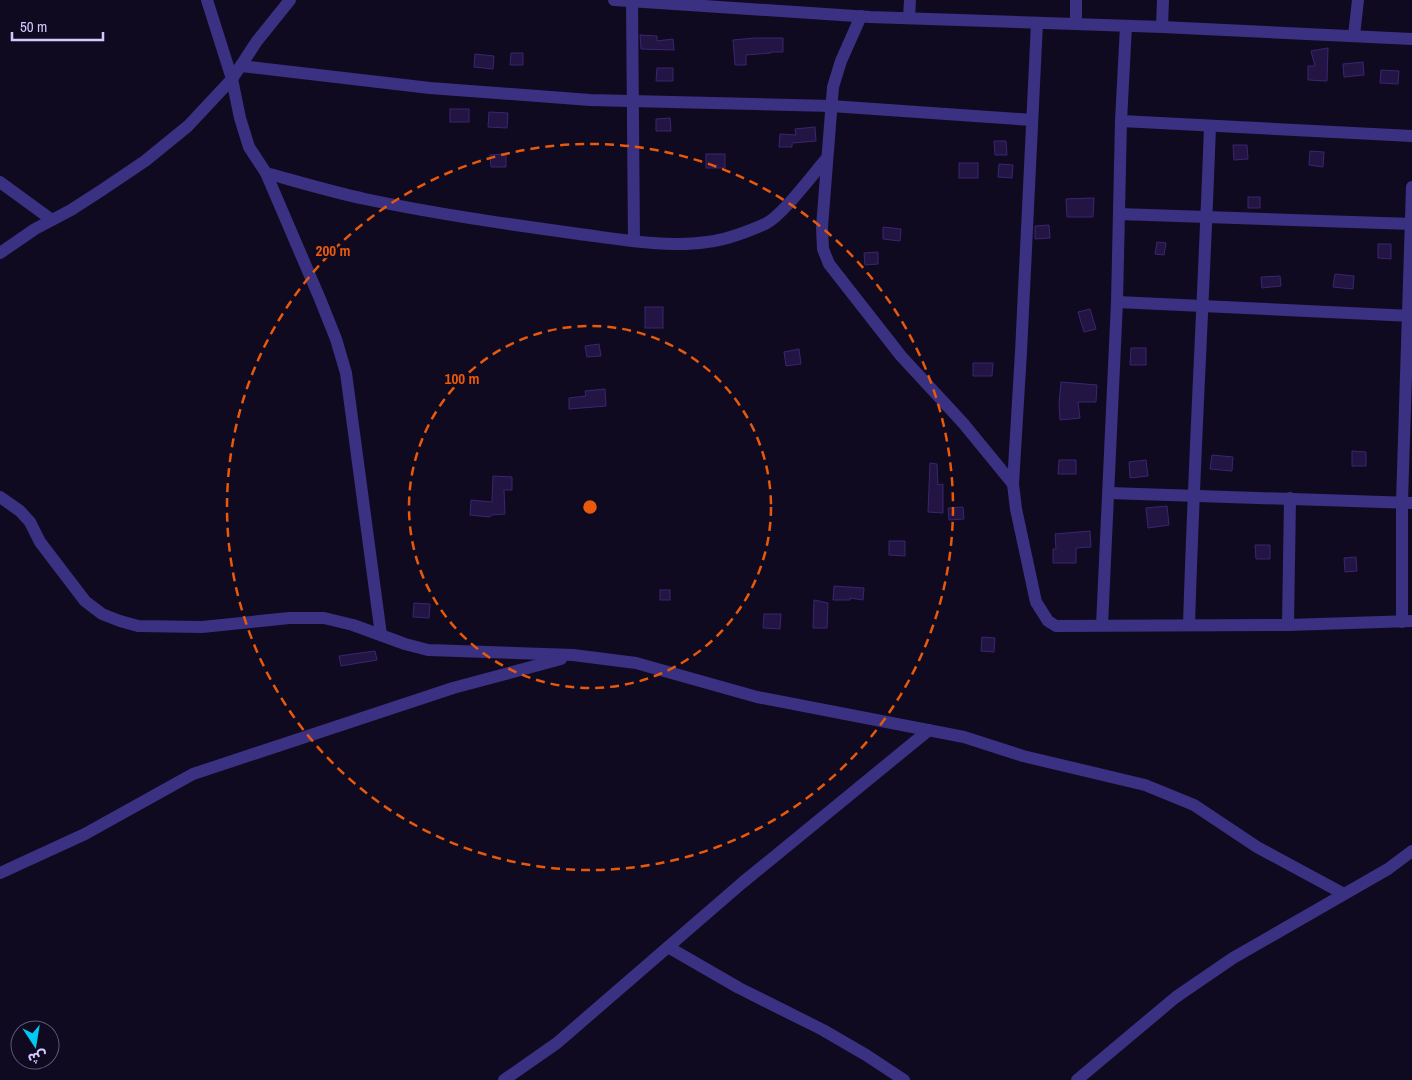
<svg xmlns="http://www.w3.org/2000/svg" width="1412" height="1080" font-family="'Archivo Narrow','Noto Sans Arabic',sans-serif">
	<rect width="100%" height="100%" fill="#100a20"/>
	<g fill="#221543" stroke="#3a2571">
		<path d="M640,35L657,36V41L673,39L674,50L641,49Z"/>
		<path d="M755,38H783V52H771V53L746,55V65H735L733,40Z"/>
		<path d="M1328,48L1327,81L1308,80V66H1315L1311,51Z"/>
		<path d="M511,53H523V65H510Z"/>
		<path d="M475,54L494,56L493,69L474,67Z"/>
		<path d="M1363,62L1364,75L1344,77L1343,64Z"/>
		<path d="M657,68H673V81H656Z"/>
		<path d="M1381,70L1399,71L1398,84L1380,83Z"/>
		<rect x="450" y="109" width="19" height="13"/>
		<path d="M489,112L508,113L507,128L488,127Z"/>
		<path d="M670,118L671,131H656V119Z"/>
		<path d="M815,127L816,141L792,143V147H779L780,134L796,135L795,129Z"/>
		<path d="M994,141H1006L1007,155H995Z"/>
		<path d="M1233,145H1247L1248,159L1234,160Z"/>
		<path d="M1310,151L1324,152L1323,167L1309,165Z"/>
		<path d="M506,154V167H491L490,155Z"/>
		<rect x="706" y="154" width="19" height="14"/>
		<rect x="959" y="163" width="19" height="15"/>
		<path d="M999,164L1013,165L1012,178L998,177Z"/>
		<rect x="1248" y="197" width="12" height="11"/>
		<path d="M1094,198L1093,217H1067L1066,199Z"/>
		<path d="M1049,225L1050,238L1035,239V226Z"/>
		<path d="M883,227L901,229L900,241L883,239Z"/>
		<path d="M1157,242L1166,243L1164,255L1155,254Z"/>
		<path d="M1378,244H1391V259L1378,258Z"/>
		<path d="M878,252V264L865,265L864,253Z"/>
		<path d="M1335,274L1354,276L1353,289L1333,287Z"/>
		<path d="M1280,276L1281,286L1262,288L1261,277Z"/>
		<rect x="645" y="307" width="18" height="21"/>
		<path d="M1090,309L1096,329L1084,332L1078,312Z"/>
		<path d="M599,344L601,356L587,357L585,346Z"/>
		<path d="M1131,348H1146V365H1130Z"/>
		<path d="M799,349L801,364L786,366L784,352Z"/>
		<path d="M973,363H993L992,376H973Z"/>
		<path d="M1061,382L1097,385L1096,402H1078L1080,418L1060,420L1059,404Z"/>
		<path d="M605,389L606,406L569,409V398L586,396L585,391Z"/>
		<path d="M1352,451L1366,452V466H1352Z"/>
		<path d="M1212,455L1233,457L1232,471L1210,469Z"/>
		<path d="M1059,460H1076V474H1058Z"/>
		<path d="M1146,460L1148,476L1130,478L1129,462Z"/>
		<path d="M930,463L937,464L938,485L943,484V513L928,512Z"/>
		<path d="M493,476L512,477V490H504L505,514L491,515L490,517L470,515L471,500L492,502Z"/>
		<path d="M1167,506L1169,525L1148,528L1146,508Z"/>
		<path d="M963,507L964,519L949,520L948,508Z"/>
		<path d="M1090,531L1091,547L1076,548V563H1053V549H1056L1055,534Z"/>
		<path d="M889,541H905V556L889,555Z"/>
		<path d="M1255,545H1270V559H1256Z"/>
		<path d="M1356,557L1357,571L1345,572L1344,558Z"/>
		<path d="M834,586L864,588L863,600L850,598V600H833Z"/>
		<rect x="660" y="590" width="10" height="10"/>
		<path d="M814,600L828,603L827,628H813Z"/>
		<path d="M414,603L430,604L429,618L413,617Z"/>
		<path d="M764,614H781L780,629L763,628Z"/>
		<path d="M982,637L995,638L994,652L981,651Z"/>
		<path d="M375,651L377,660L341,666L339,656Z"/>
	</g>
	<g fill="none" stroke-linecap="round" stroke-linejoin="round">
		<g stroke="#3a3183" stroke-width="12">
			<path d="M207,0L232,79L240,118L249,147L266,173L320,299L336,339L346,373L381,635"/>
			<path d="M614,0L870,17L1162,27L1412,39"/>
			<path d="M632,0L634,241"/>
			<path d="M861,16L841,61L833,87L822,227L823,249L829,264L901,356L963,423L1013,484"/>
			<path d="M909,18L910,0"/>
			<path d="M1037,23L1021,352L1013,484L1016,509L1036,602L1048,621L1056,626L1288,625L1412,621"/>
			<path d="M1076,24V0"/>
			<path d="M1162,27L1163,0"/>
			<path d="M1354,35L1358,0"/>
			<path d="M241,66L430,88L590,100L831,106L1032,120"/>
			<path d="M1121,121L1412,136"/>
			<path d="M266,173C299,182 332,192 365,199C436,214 507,224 579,234C618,239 667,248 707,242C726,240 747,232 765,224C782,216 813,174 827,158"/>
			<path d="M0,182L52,220"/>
			<path d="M1119,214L1412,224"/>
			<path d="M0,253L35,229L71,210L102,190L145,161L188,126L232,79L257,41L290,0"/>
			<path d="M1117,302L1412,316"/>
			<path d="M1109,493L1412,503"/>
			<path d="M0,497L20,511L30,522L40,542L85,601L102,614L120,621L138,626L202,627L289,618H324L353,625L405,644L428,650L573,655L636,663L757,697L964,737L1023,756L1145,785L1194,805L1257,847L1344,894"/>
			<path d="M1402,622V502L1412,187"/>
			<path d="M1102,625L1117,302L1121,121L1126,26"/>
			<path d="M1189,625C1194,459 1204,293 1210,126"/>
			<path d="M1288,625L1290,498"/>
			<path d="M0,873L85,834L193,774L453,688L561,659"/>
			<path d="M668,947L739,988L823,1030L866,1055L904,1080"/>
			<path d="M504,1080L557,1043L742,883L929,730"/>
			<path d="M1077,1080L1176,997L1233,958L1388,869L1412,851"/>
		</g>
	</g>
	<g fill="none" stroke="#e8590c" stroke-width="2.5" stroke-dasharray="9 6">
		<circle cx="590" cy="507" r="181"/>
		<circle cx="590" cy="507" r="363"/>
	</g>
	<circle cx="590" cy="507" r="8" fill="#e8590c" stroke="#100a20" stroke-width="2.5"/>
	<g font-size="15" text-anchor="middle" font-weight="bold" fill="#e8590c" stroke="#100a20" stroke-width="4.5" stroke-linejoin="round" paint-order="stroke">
		<text x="333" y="256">200 m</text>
		<text x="462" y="384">100 m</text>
	</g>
	<g transform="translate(35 1045) rotate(168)"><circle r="24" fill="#100a20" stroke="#5e5679"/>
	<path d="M0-4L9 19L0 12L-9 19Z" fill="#00c9f4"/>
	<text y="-8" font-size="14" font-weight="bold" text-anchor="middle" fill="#d4c9ff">ش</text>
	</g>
	<path d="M12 32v8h91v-8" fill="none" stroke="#d4c9ff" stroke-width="2.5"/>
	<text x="20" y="32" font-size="15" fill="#d4c9ff" stroke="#100a20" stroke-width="4" paint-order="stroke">50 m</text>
</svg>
